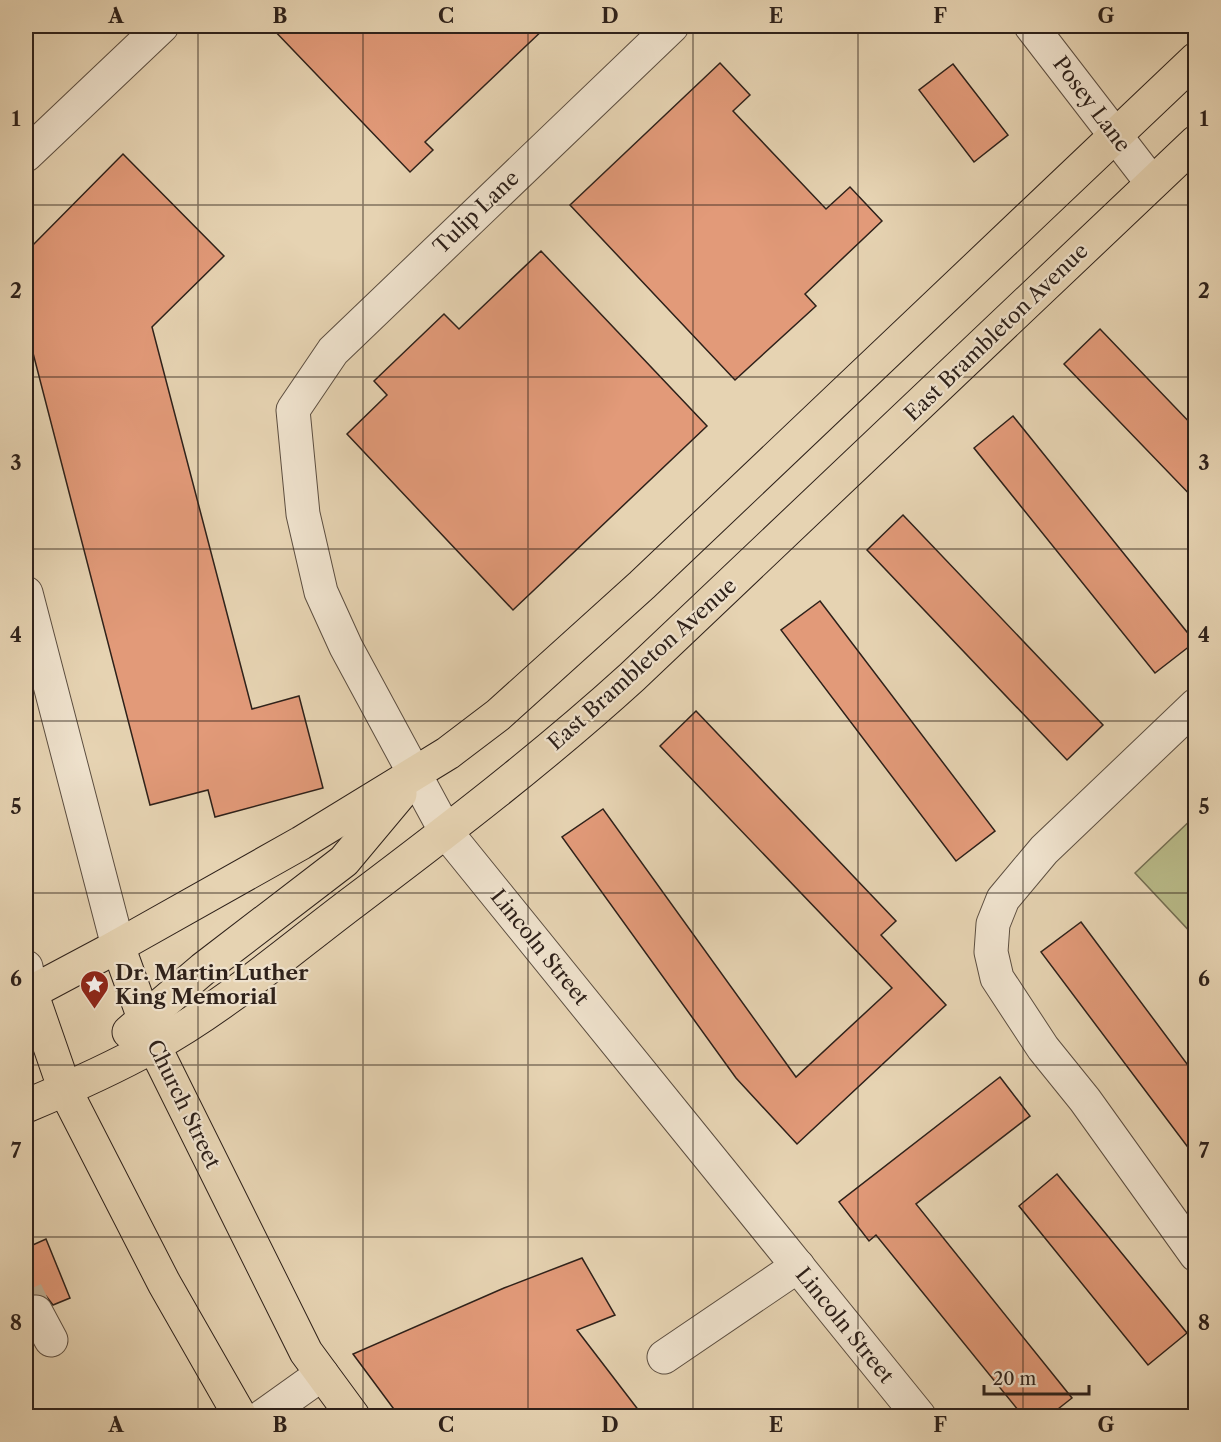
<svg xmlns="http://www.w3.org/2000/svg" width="1221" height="1442" font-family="'Libre Caslon Text',serif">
	<rect width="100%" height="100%" fill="#e6d3b2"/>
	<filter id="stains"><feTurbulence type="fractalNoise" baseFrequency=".00333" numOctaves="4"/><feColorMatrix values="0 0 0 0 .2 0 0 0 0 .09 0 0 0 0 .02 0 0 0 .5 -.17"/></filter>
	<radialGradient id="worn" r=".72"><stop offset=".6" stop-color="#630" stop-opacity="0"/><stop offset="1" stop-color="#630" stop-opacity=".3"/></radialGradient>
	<path fill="#b9bb89" stroke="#746e52" stroke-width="1.5" d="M1195,816V937L1135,873Z"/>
	<g fill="#e29a79" stroke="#2e211a" stroke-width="1.5">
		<path d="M270,26H547L425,142L433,150L410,172Z"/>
		<path d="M720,63L750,95L733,111L826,209L850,187L882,221L805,294L816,306L735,380L570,205Z"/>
		<path d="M953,64L1008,135L974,162L919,90Z"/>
		<path d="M123,154L224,256L152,327L252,709L299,696L323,788L215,817L208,790L150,805L26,326V252Z"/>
		<path d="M541,251L707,426L513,610L347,434L387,395L374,381L444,314L459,329Z"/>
		<path d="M1100,329L1196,429V501L1064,364Z"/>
		<path d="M1013,416L1195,642L1155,673L974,448Z"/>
		<path d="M903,515L1103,725L1067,760L867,550Z"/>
		<path d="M820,601L995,831L956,861L781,630Z"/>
		<path d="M696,711L896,921L881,935L946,1005L797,1144L736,1078L562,837L603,809L796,1077L892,988L660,746Z"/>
		<path d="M1081,922L1196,1076V1158L1041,952Z"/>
		<path d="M1000,1077L1030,1116L916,1204L1072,1398L1049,1416H1023L876,1235L869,1241L839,1202Z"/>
		<path d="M1057,1174L1187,1333L1148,1365L1019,1206Z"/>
		<path d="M46,1239L70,1298L53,1305L46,1296L37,1293L26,1297V1248Z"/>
		<path d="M582,1258L615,1315L577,1330L643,1416H399L353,1354L504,1288Z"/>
	</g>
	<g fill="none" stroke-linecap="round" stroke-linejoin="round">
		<path stroke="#c1af94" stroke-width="33" stroke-dasharray="33 16" stroke-linecap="butt" d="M26,1291L36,1312"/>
		<defs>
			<g id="minor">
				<path d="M672,26L333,351L293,410L303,514L321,592L346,647L446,832L919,1416"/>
				<path d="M1031,26L1152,183"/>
				<path d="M26,155L162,26"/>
				<path d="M26,593L118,946"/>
				<path d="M1196,705L1044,850L1003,899L993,924L991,952L997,978L1043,1048L1085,1100L1196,1255"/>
				<path d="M26,967L31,992"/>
				<path d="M36,1312L51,1340"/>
				<path d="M664,1357L798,1266"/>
				<path d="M263,1416L322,1374"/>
			</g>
			<g id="major">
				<path d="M118,946L154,1046L306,1352L353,1416"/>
				<path d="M31,992L65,1090L164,1283L240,1416"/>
				<path d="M26,995L118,946L301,843L448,753L498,715L642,585L1196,59"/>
				<path d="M129,1032L203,969L344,861L400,794"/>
				<path d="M26,1106C69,1088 112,1069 153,1046C223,1008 292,948 356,900C450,829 544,757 632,677L1196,142"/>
			</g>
		</defs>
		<use href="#minor" stroke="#5c4e40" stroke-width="35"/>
		<use href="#major" stroke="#2e211a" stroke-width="35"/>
		<use href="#minor" stroke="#efe2cd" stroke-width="33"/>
		<use href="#major" stroke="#e6d3b2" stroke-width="33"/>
	</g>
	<path fill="none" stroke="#2e211a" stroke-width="1.5" stroke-opacity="0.55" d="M198,26V1416M363,26V1416M528,26V1416M693,26V1416M858,26V1416M1023,26V1416M26,205H1196M26,377H1196M26,549H1196M26,721H1196M26,893H1196M26,1065H1196M26,1237H1196"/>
	<defs>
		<symbol id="sight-pin" viewBox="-11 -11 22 30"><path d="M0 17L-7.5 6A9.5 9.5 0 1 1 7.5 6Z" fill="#8f2418" stroke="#efe2cd"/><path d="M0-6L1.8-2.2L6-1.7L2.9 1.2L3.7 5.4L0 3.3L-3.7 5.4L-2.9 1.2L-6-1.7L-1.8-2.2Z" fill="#fff"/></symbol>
	</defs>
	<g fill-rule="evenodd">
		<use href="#sight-pin" x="78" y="968" width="33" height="45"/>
	</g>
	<g text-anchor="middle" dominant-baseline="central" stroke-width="4.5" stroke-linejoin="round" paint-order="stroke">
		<g font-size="21" fill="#2e211a" stroke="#efe2cd">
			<text transform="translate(1092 104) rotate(53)">Posey Lane</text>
			<text transform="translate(476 212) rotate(-44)">Tulip Lane</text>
			<text transform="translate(996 332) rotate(-44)">East Brambleton Avenue</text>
			<text transform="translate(642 664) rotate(-42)">East Brambleton Avenue</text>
			<text transform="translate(540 947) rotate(51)">Lincoln Street</text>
			<text transform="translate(184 1104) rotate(64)">Church Street</text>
			<text transform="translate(845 1325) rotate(51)">Lincoln Street</text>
		</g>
		<g font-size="21" font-weight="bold" fill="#2e211a" stroke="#efe2cd" text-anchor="start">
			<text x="115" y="972">Dr. Martin Luther<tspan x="115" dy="24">King Memorial</tspan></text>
		</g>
	</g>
	<rect width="1221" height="1442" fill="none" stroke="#e6d3b2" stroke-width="66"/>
	<path d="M984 1385v9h105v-9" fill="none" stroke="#2e211a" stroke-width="3"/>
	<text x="993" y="1385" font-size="18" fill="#2e211a" stroke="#efe2cd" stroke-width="4.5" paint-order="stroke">20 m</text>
	<rect x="33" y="33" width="1155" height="1376" fill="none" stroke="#2e211a" stroke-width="2"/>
	<g font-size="20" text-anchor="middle" font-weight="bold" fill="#2e211a">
		<text x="116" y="23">A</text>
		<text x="280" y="23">B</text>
		<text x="446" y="23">C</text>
		<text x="610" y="23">D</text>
		<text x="776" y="23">E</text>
		<text x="940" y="23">F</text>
		<text x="1106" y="23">G</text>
		<text x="16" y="126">1</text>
		<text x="1204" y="126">1</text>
		<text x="16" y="298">2</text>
		<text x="1204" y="298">2</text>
		<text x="16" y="470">3</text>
		<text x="1204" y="470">3</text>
		<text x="16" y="642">4</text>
		<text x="1204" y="642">4</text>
		<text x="16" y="814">5</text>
		<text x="1204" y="814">5</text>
		<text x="16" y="986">6</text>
		<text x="1204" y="986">6</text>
		<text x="16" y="1158">7</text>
		<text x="1204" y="1158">7</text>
		<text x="16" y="1330">8</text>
		<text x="1204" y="1330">8</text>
		<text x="116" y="1432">A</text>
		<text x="280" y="1432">B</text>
		<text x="446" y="1432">C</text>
		<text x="610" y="1432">D</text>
		<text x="776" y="1432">E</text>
		<text x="940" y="1432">F</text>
		<text x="1106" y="1432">G</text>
	</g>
	<rect width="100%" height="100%" filter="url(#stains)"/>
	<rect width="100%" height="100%" fill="url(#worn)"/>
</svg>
